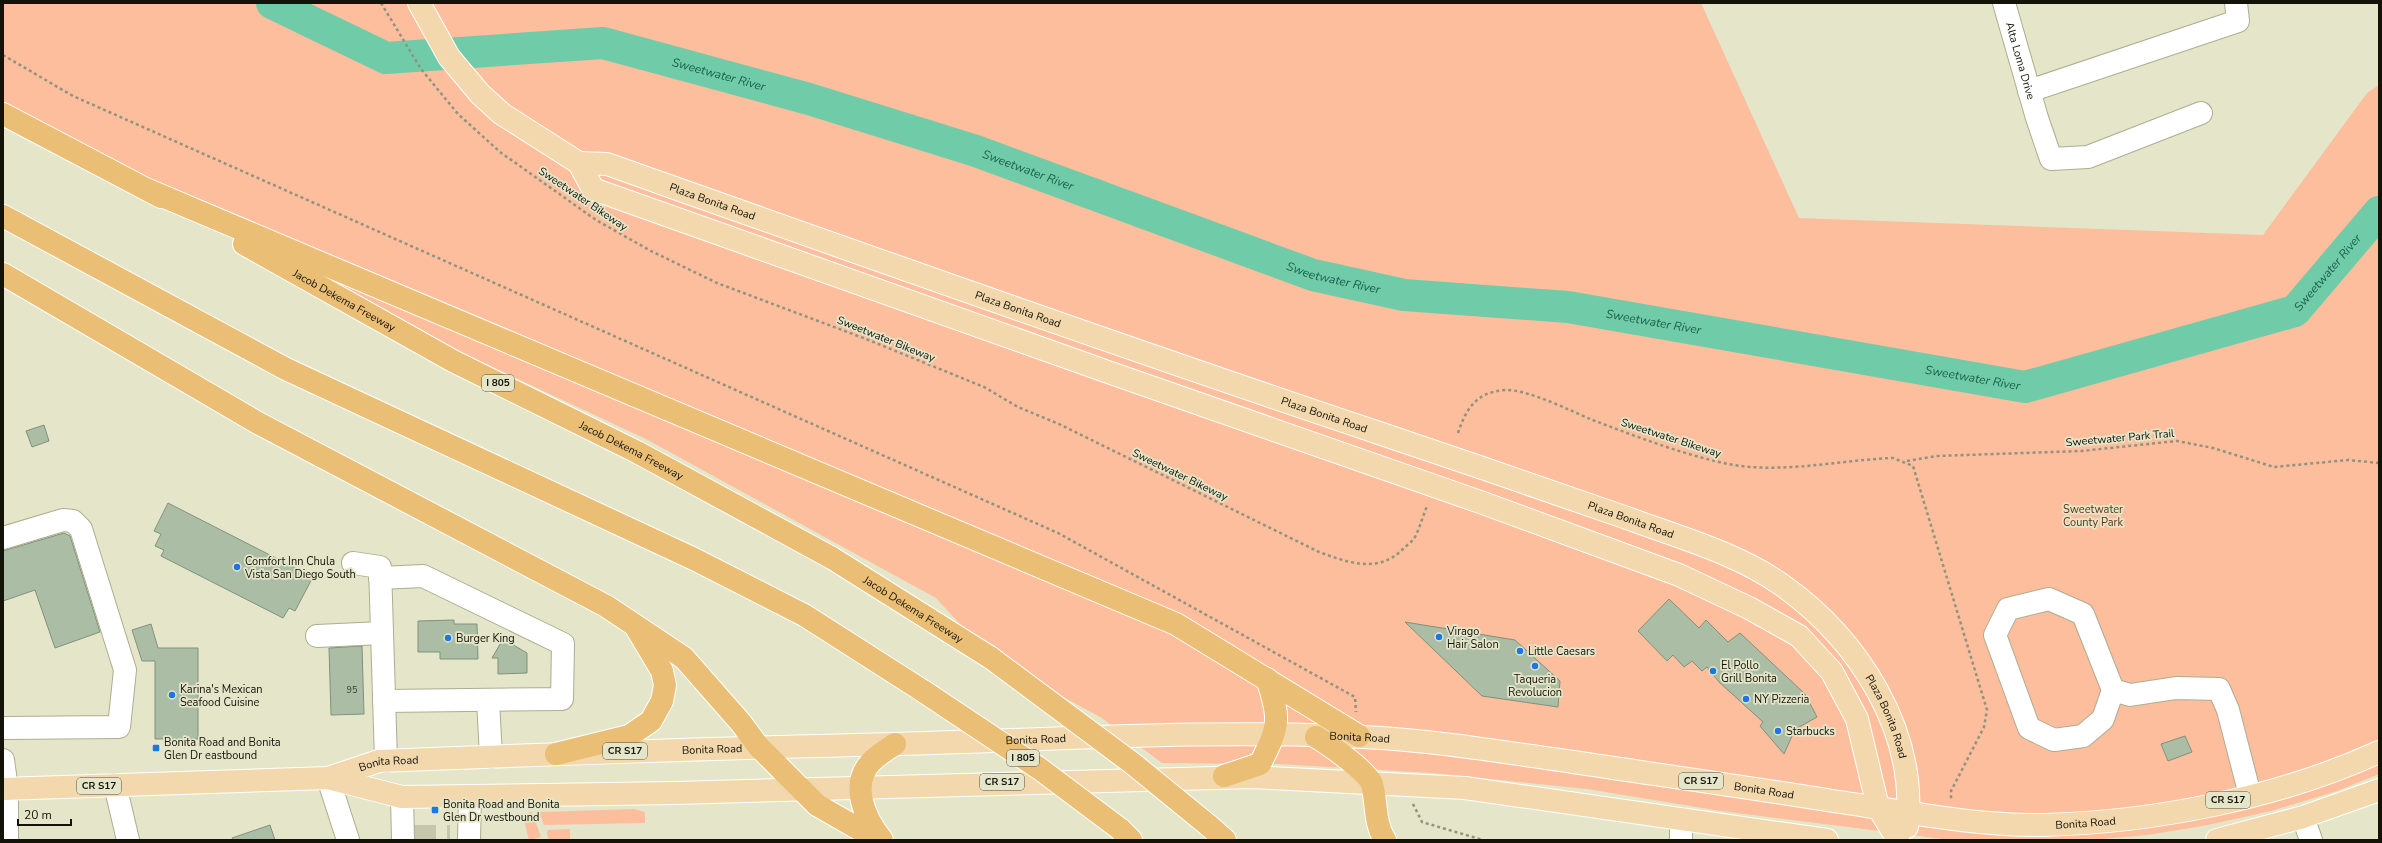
<svg xmlns="http://www.w3.org/2000/svg" width="2382" height="843" font-family="'Nunito Sans',sans-serif">
	<rect width="100%" height="100%" fill="#e5e6c9"/>
	<g fill="#fcbe9c">
		<path d="M3,3H1701L1799,218L2263,235L2367,93L2379,85V774L2337,791L2271,811L2208,825L2148,835L2090,840H1951L1721,811L1587,789L1433,773L1278,764L1162,763L1102,718L991,658L936,598L646,439L458,351L3,114Z"/>
		<path d="M634,809L645,812V823L544,825L539,812Z"/>
		<path d="M530,812H532L541,837L529,840L523,816Z"/>
		<path d="M570,829V840H549L547,833L548,830Z"/>
	</g>
	<g fill="none" stroke-linecap="round" stroke-linejoin="round">
		<path stroke="#70cba9" stroke-width="32" id="s1" d="M272,3L386,58L603,43L809,99L976,151L1313,275L1404,295L1568,307L2025,387L2295,311L2379,212"/>
	</g>
	<g fill="#acbda6" stroke="#80917b">
		<path d="M44,425L49,441L32,447L26,431Z"/>
		<path d="M168,503L313,577L295,611L289,608L283,618L161,556L164,550L155,546L161,534L154,531Z"/>
		<path d="M64,533L70,536L100,632L55,648L35,590L3,601V551Z"/>
		<path d="M1669,599L1699,628L1706,620L1728,642L1740,633L1805,694L1817,717L1792,731V736L1784,754L1760,726L1763,722L1719,682L1707,667L1702,671L1692,661L1684,667L1673,655L1667,661L1638,631Z"/>
		<path d="M454,620V624H477L478,659H440V652H418V621Z"/>
		<path d="M1405,622L1515,640L1560,681L1558,707L1482,696Z"/>
		<path d="M151,624L158,648H198V739H155V661H142L132,630Z"/>
		<path d="M503,639L527,653V673L498,674V658H492Z"/>
		<path d="M362,646L364,714L331,715L329,648Z"/>
		<path d="M2185,736L2192,752L2168,761L2161,744Z"/>
		<path d="M270,825L275,840H233L232,838Z"/>
	</g>
	<g fill="none" stroke-linecap="round" stroke-linejoin="round">
		<path stroke="#c6c6ac" stroke-width="22" stroke-dasharray="22 11" stroke-linecap="butt" d="M414,836H450"/>
		<defs>
			<g id="minor">
				<path id="s2" d="M2004,3L2037,118L2051,159L2088,157L2201,113"/>
				<path d="M2029,91L2238,21L2236,3"/>
				<path d="M3,538L63,520L73,521L81,529L125,670L119,727L3,728"/>
				<path d="M353,563L380,567L386,761"/>
				<path d="M380,578L423,576L563,644L562,699L384,701"/>
				<path d="M317,636L382,633"/>
				<path d="M2113,690L2103,719L2083,736L2054,740L2029,728L1995,635L2008,609L2049,599L2083,614L2113,690L2130,695L2176,688L2219,689L2228,710L2250,795"/>
				<path d="M488,700L491,757"/>
				<path d="M3,760L7,789V840"/>
				<path d="M328,778L348,840"/>
				<path d="M115,785L128,840"/>
				<path d="M402,797L403,840"/>
				<path d="M2303,817L2311,840"/>
				<path d="M469,840L470,796"/>
				<path d="M1681,840V819"/>
			</g>
			<g id="major">
				<path d="M419,3L449,57L480,94L502,114L579,163L593,189L1108,372L1483,503L1679,575L1749,608L1799,636L1832,672L1857,719L1878,807L1898,840"/>
				<path id="s3" d="M579,163L607,164C864,255 1120,346 1379,433C1462,461 1544,489 1627,518C1678,537 1737,553 1782,585C1858,639 1918,731 1907,827"/>
				<path id="s4" d="M328,778L379,761C552,754 724,748 896,744C1051,740 1206,729 1362,737C1432,740 1503,752 1573,762C1660,775 1746,787 1833,801C1903,811 1973,826 2044,825C2155,822 2278,798 2379,752"/>
				<path d="M3,789L328,778L402,797L675,793L1252,777L1465,788L1827,840"/>
				<path d="M2217,840L2303,817L2379,790"/>
			</g>
			<g id="highway">
				<path d="M3,114L161,197"/>
				<path d="M148,190L1176,624L1359,736"/>
				<path d="M3,216L286,369L694,559L804,615L923,691"/>
				<path id="s5" d="M244,244L453,361L637,452L832,558L991,658"/>
				<path d="M3,274L258,423L606,606L684,658L741,723L758,746L817,805L878,840"/>
				<path d="M1316,737C1328,744 1367,771 1372,784C1377,803 1374,823 1385,840"/>
				<path d="M556,754L629,736L651,721L662,701L665,685L662,671L637,629"/>
				<path d="M1224,776L1260,764C1279,727 1281,719 1267,679"/>
				<path d="M1208,825L1225,840"/>
				<path d="M1120,829L1131,840"/>
				<path d="M882,840C865,819 849,784 872,761C879,754 888,749 895,744"/>
			</g>
		</defs>
		<use href="#minor" stroke="#adad91" stroke-width="24"/>
		<use href="#major" stroke="#fff" stroke-width="24"/>
		<use href="#highway" stroke="#fff" stroke-width="24"/>
		<g stroke="#92937e" stroke-width="2.5" stroke-dasharray="3 3" stroke-linecap="butt">
			<path d="M381,3L421,69L458,114L500,152L596,220L651,251L717,283L866,339L984,387L1018,407L1059,424L1319,552C1347,562 1377,574 1402,550C1406,546 1412,542 1415,537C1420,527 1423,516 1427,506"/>
			<path d="M3,55L73,96L1058,533L1355,697L1356,712"/>
			<path d="M1458,433C1466,409 1476,392 1505,390C1527,389 1569,410 1590,419C1632,435 1676,452 1719,462C1776,476 1836,460 1893,458L1913,466L1987,710L1984,727L1951,791V799"/>
			<path d="M1907,461L1937,456L2081,451L2177,441L2213,448L2274,467L2348,460L2379,463"/>
			<path d="M1413,804L1422,822L1483,840"/>
		</g>
		<use href="#minor" stroke="#fff" stroke-width="22"/>
		<use href="#major" stroke="#f2d8ac" stroke-width="22"/>
		<use href="#highway" stroke="#eabe75" stroke-width="22"/>
		<defs>
			<g id="highway-bridge">
				<path d="M991,658L1132,763L1208,825"/>
				<path d="M923,691L1040,769L1120,829"/>
			</g>
		</defs>
		<use href="#highway-bridge" stroke="#fff" stroke-width="24" stroke-linecap="butt"/>
		<use href="#highway-bridge" stroke="#eabe75" stroke-width="22"/>
	</g>
	<g fill="#1b78e1" stroke="#e5e6c9" stroke-width="1.5">
		<circle cx="237" cy="567" r="4"/>
		<circle cx="1439" cy="637" r="4"/>
		<circle cx="448" cy="638" r="4"/>
		<circle cx="1520" cy="651" r="4"/>
		<circle cx="1535" cy="666" r="4"/>
		<circle cx="1713" cy="671" r="4"/>
		<circle cx="172" cy="695" r="4"/>
		<circle cx="1746" cy="699" r="4"/>
		<circle cx="1778" cy="731" r="4"/>
		<rect x="152" y="744" width="8" height="8" rx="2"/>
		<rect x="431" y="806" width="8" height="8" rx="2"/>
	</g>
	<g text-anchor="middle" dominant-baseline="central" stroke-width="3.5" stroke-linejoin="round" paint-order="stroke">
		<g font-size="9" fill="#393e30">
			<text x="352" y="690">95</text>
		</g>
		<g fill="#e5e6c9" stroke="#525243" stroke-width="1">
			<rect x="482" y="375" width="32" height="16" rx="3"/>
			<rect x="603" y="743" width="44" height="16" rx="3"/>
			<rect x="1007" y="750" width="32" height="16" rx="3"/>
			<rect x="1679" y="773" width="44" height="16" rx="3"/>
			<rect x="980" y="774" width="44" height="16" rx="3"/>
			<rect x="77" y="778" width="44" height="16" rx="3"/>
			<rect x="2206" y="792" width="44" height="16" rx="3"/>
		</g>
		<g font-size="10" font-weight="bold" fill="#131309">
			<text x="498" y="383">I 805</text>
			<text x="625" y="751">CR S17</text>
			<text x="1023" y="758">I 805</text>
			<text x="1701" y="781">CR S17</text>
			<text x="1002" y="782">CR S17</text>
			<text x="99" y="786">CR S17</text>
			<text x="2228" y="800">CR S17</text>
		</g>
		<g font-size="11" fill="#131309" stroke="#e5e6c9">
			<text stroke="none"><textPath href="#s2" startOffset="60">Alta Loma Drive</textPath></text>
			<text transform="translate(583 199) rotate(34)">Sweetwater Bikeway</text>
			<text stroke="none"><textPath href="#s3" startOffset="140">Plaza Bonita Road</textPath></text>
			<text stroke="none"><textPath href="#s5" startOffset="115">Jacob Dekema Freeway</textPath></text>
			<text stroke="none"><textPath href="#s3" startOffset="464">Plaza Bonita Road</textPath></text>
			<text transform="translate(886 339) rotate(22)">Sweetwater Bikeway</text>
			<text stroke="none"><textPath href="#s3" startOffset="788">Plaza Bonita Road</textPath></text>
			<text transform="translate(1671 438) rotate(18)">Sweetwater Bikeway</text>
			<text transform="translate(2120 438) rotate(-5)">Sweetwater Park Trail</text>
			<text stroke="none"><textPath href="#s5" startOffset="439">Jacob Dekema Freeway</textPath></text>
			<text transform="translate(1180 475) rotate(26)">Sweetwater Bikeway</text>
			<text stroke="none"><textPath href="#s3" startOffset="1112">Plaza Bonita Road</textPath></text>
			<text stroke="none"><textPath href="#s5" startOffset="763">Jacob Dekema Freeway</textPath></text>
			<text stroke="none"><textPath href="#s3" startOffset="1448">Plaza Bonita Road</textPath></text>
			<text stroke="none"><textPath href="#s4" startOffset="1035">Bonita Road</textPath></text>
			<text stroke="none"><textPath href="#s4" startOffset="711">Bonita Road</textPath></text>
			<text stroke="none"><textPath href="#s4" startOffset="387">Bonita Road</textPath></text>
			<text stroke="none"><textPath href="#s4" startOffset="63">Bonita Road</textPath></text>
			<text stroke="none"><textPath href="#s4" startOffset="1443">Bonita Road</textPath></text>
			<text stroke="none"><textPath href="#s4" startOffset="1767">Bonita Road</textPath></text>
		</g>
		<g font-size="11" fill="#623316" stroke="#e5e6c9">
			<text x="2093" y="509">Sweetwater<tspan x="2093" dy="13">County Park</tspan></text>
		</g>
		<g font-size="11" fill="#131309" stroke="#e5e6c9" text-anchor="start">
			<text x="245" y="561">Comfort Inn Chula<tspan x="245" dy="13">Vista San Diego South</tspan></text>
			<text x="1447" y="631">Virago<tspan x="1447" dy="13">Hair Salon</tspan></text>
			<text x="456" y="638">Burger King</text>
			<text x="1528" y="651">Little Caesars</text>
			<text x="1721" y="665">El Pollo<tspan x="1721" dy="13">Grill Bonita</tspan></text>
			<text x="1535" y="679" text-anchor="middle">Taqueria<tspan x="1535" dy="13">Revolucion</tspan></text>
			<text x="180" y="689">Karina's Mexican<tspan x="180" dy="13">Seafood Cuisine</tspan></text>
			<text x="1754" y="699">NY Pizzeria</text>
			<text x="1786" y="731">Starbucks</text>
			<text x="164" y="742">Bonita Road and Bonita<tspan x="164" dy="13">Glen Dr eastbound</tspan></text>
			<text x="443" y="804">Bonita Road and Bonita<tspan x="443" dy="13">Glen Dr westbound</tspan></text>
		</g>
		<g font-size="12" font-style="italic" fill="#1a614a" stroke="#e5e6c9">
			<text stroke="none"><textPath href="#s1" startOffset="464">Sweetwater River</textPath></text>
			<text stroke="none"><textPath href="#s1" startOffset="788">Sweetwater River</textPath></text>
			<text stroke="none"><textPath href="#s1" startOffset="2144">Sweetwater River</textPath></text>
			<text stroke="none"><textPath href="#s1" startOffset="1112">Sweetwater River</textPath></text>
			<text stroke="none"><textPath href="#s1" startOffset="1436">Sweetwater River</textPath></text>
			<text stroke="none"><textPath href="#s1" startOffset="1760">Sweetwater River</textPath></text>
		</g>
	</g>
	<rect width="2382" height="843" fill="none" stroke="#131309" stroke-width="8"/>
	<path d="M18 819v6h53v-6" fill="none" stroke="#131309" stroke-width="2"/>
	<text x="24" y="819" font-size="12" fill="#131309" stroke="#e5e6c9" stroke-width="3" paint-order="stroke">20 m</text>
</svg>
